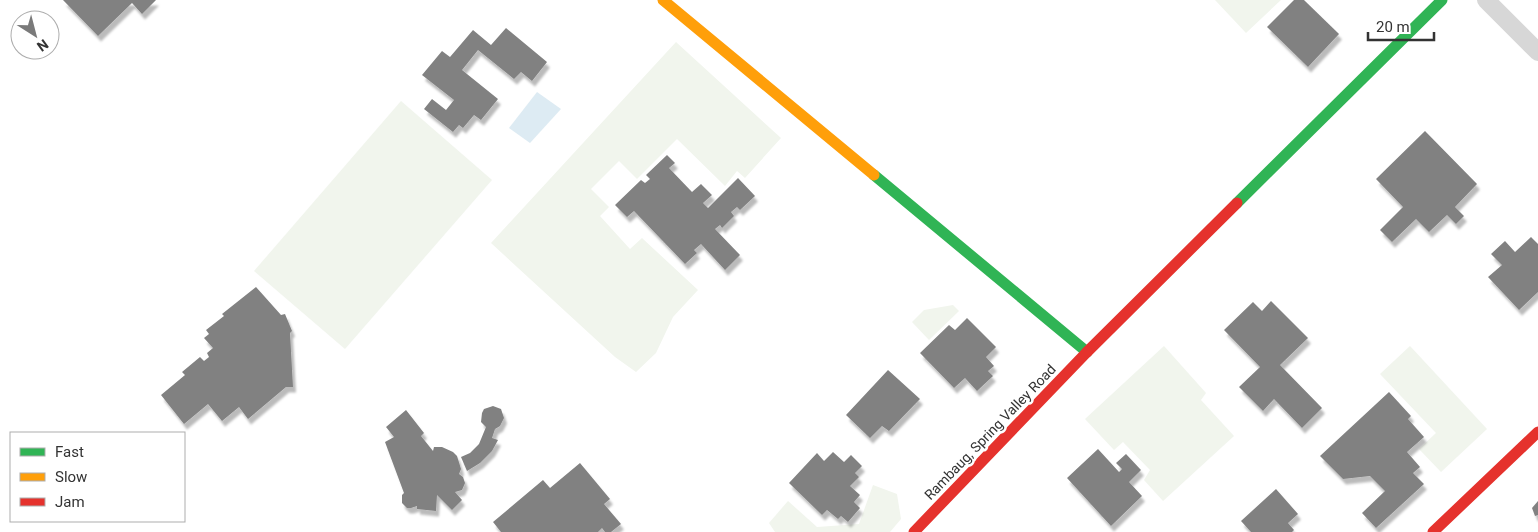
<svg xmlns="http://www.w3.org/2000/svg" width="1538" height="532" font-family="Roboto,sans-serif">
	<defs>
		<filter id="shadow"><feDropShadow dx="3" dy="5.5" stdDeviation="1" flood-color="#0004"/></filter>
	</defs>
	<rect width="100%" height="100%" fill="#fff"/>
	<g fill="#f1f5ed">
		<path d="M1215,0H1281L1246,33Z"/>
		<path d="M676,42L781,138L745,178L737,171L725,186L677,139L637,179L619,161L591,189L609,207L600,216L630,249L642,238L698,290L673,317L656,353L636,372L615,357L491,243Z"/>
		<path d="M401,101L492,180L345,349L254,271Z"/>
		<path d="M953,305L959,311L929,340L912,322L924,310Z"/>
		<path d="M1164,346L1206,393L1201,400L1234,436L1163,501L1144,480L1150,470L1123,442L1114,450L1085,419Z"/>
		<path d="M1410,346L1487,429L1441,472L1419,449L1436,433L1380,374Z"/>
		<path d="M873,485L897,494L901,519L890,532H775L769,523L788,501L817,527L859,524Z"/>
	</g>
	<path fill="#ddebf3" d="M537,92L561,109L530,143L509,128Z"/>
	<g fill="#818181" filter="url(#shadow)">
		<path d="M63,0H156L142,14L132,3L98,36Z"/>
		<path d="M1294,0H1304L1339,34L1308,67L1267,27Z"/>
		<path d="M506,28L547,62L532,81L521,72L514,79L478,50L462,70L498,99L481,120L474,115L463,128L459,125L453,132L424,109L432,99L446,110L454,100L422,75L442,51L450,57L473,30L491,45Z"/>
		<path d="M1425,131L1477,184L1455,207L1464,216L1456,224L1447,215L1429,232L1416,219L1392,242L1380,230L1403,207L1376,179Z"/>
		<path d="M667,155L675,163L669,168L692,192L701,184L712,195L703,203L708,208L738,178L755,196L740,210L737,207L731,212L734,216L722,228L720,225L715,229L740,255L725,270L701,244L694,250L697,253L685,264L634,211L627,217L615,205L641,180L645,183L650,179L646,175Z"/>
		<path d="M1531,237L1538,244V292L1519,310L1488,277L1502,265L1491,254L1505,241L1515,252Z"/>
		<path d="M256,287L281,315L285,314L292,331L290,333L293,387H286L248,419L239,407L222,421L208,404L184,424L161,395L185,375L182,372L200,357L204,361L209,357L207,353L213,348L204,338L209,334L206,330L224,316L222,314Z"/>
		<path d="M1271,301L1308,338L1280,365L1322,408L1302,428L1274,399L1263,411L1239,387L1260,367L1224,330L1253,302L1262,311Z"/>
		<path d="M967,318L996,347L986,357L994,366L988,371L993,376L977,391L965,378L954,388L920,353L949,325L955,330Z"/>
		<path d="M888,370L920,399L889,431L882,426L870,438L846,415Z"/>
		<path d="M1389,392L1411,416L1408,419L1424,437L1407,452L1420,467L1413,473L1424,484L1376,528L1362,513L1385,491L1370,476L1343,479L1320,456Z"/>
		<path d="M493,406L501,409L504,418L500,426L495,429L492,438L498,440L492,451L480,463L467,471L461,457L470,453L479,444L486,427L481,422L482,413L484,409Z"/>
		<path d="M406,410L424,433L421,436L433,451L434,447H442L453,452L457,456L461,469L459,474L463,477L465,483L462,490L455,492L462,500L452,510L437,495L436,511L417,509V506L411,508H407L402,503V495L404,493L385,442L394,437L386,427Z"/>
		<path d="M1098,449L1119,472L1122,469L1116,463L1126,454L1141,470L1129,482L1142,496L1111,526L1067,478Z"/>
		<path d="M833,452L844,462L851,455L862,466L855,473L859,477L850,486L860,495L854,502L860,508L848,522L841,516L838,519L827,510L822,515L789,483L817,453L824,461Z"/>
		<path d="M580,463L610,499L604,504L621,524L611,532H605L602,528L598,532H501L493,522L543,480L550,488Z"/>
		<path d="M1276,489L1298,514L1288,523L1294,530L1292,532H1251L1241,521Z"/>
		<path d="M1538,501V515L1535,516L1532,508Z"/>
	</g>
	<g fill="none" stroke-linecap="round" stroke-linejoin="round">
		<path stroke="#d7d7d7" stroke-width="18" d="M1486,0L1538,52"/>
		<g stroke="#30b455" stroke-width="11">
			<path d="M874,175L1087,352"/>
			<path d="M1237,203L1442,0"/>
		</g>
		<path stroke="#ff9f0a" stroke-width="11" d="M663,0L874,175"/>
		<g stroke="#e5322d" stroke-width="11">
			<path d="M1087,352L1237,203"/>
			<path d="M914,532L1087,352"/>
			<path d="M1433,532L1538,432"/>
		</g>
	</g>
	<g text-anchor="middle" dominant-baseline="central" stroke-width="5" stroke-linejoin="round" paint-order="stroke">
		<g font-size="14" fill="#333" stroke="#fff">
			<text transform="translate(990 432) rotate(-46)">Rambaug, Spring Valley Road</text>
		</g>
	</g>
	<rect x="10" y="432" width="175" height="90" fill="#ffffff" stroke="#adadad"/>
	<rect x="20" y="448" width="25" height="8" fill="#30b455" stroke="#adadad"/>
	<text x="55" y="457" font-size="15" fill="#333333">Fast</text>
	<rect x="20" y="473" width="25" height="8" fill="#ff9f0a" stroke="#adadad"/>
	<text x="55" y="482" font-size="15" fill="#333333">Slow</text>
	<rect x="20" y="498" width="25" height="8" fill="#e5322d" stroke="#adadad"/>
	<text x="55" y="507" font-size="15" fill="#333333">Jam</text>
	<g transform="translate(35 35) rotate(144)"><circle r="24" fill="#ffffff" stroke="#adadad"/>
	<path d="M0-4L9 19L0 12L-9 19Z" fill="#7a7a7a"/>
	<text y="-8" font-size="14" font-weight="bold" text-anchor="middle" fill="#333333">N</text>
	</g>
	<path d="M1368 32v8h66v-8" fill="none" stroke="#333333" stroke-width="2.5"/>
	<text x="1376" y="32" font-size="15" fill="#333333" stroke="#ffffff" stroke-width="4" paint-order="stroke">20 m</text>
</svg>
